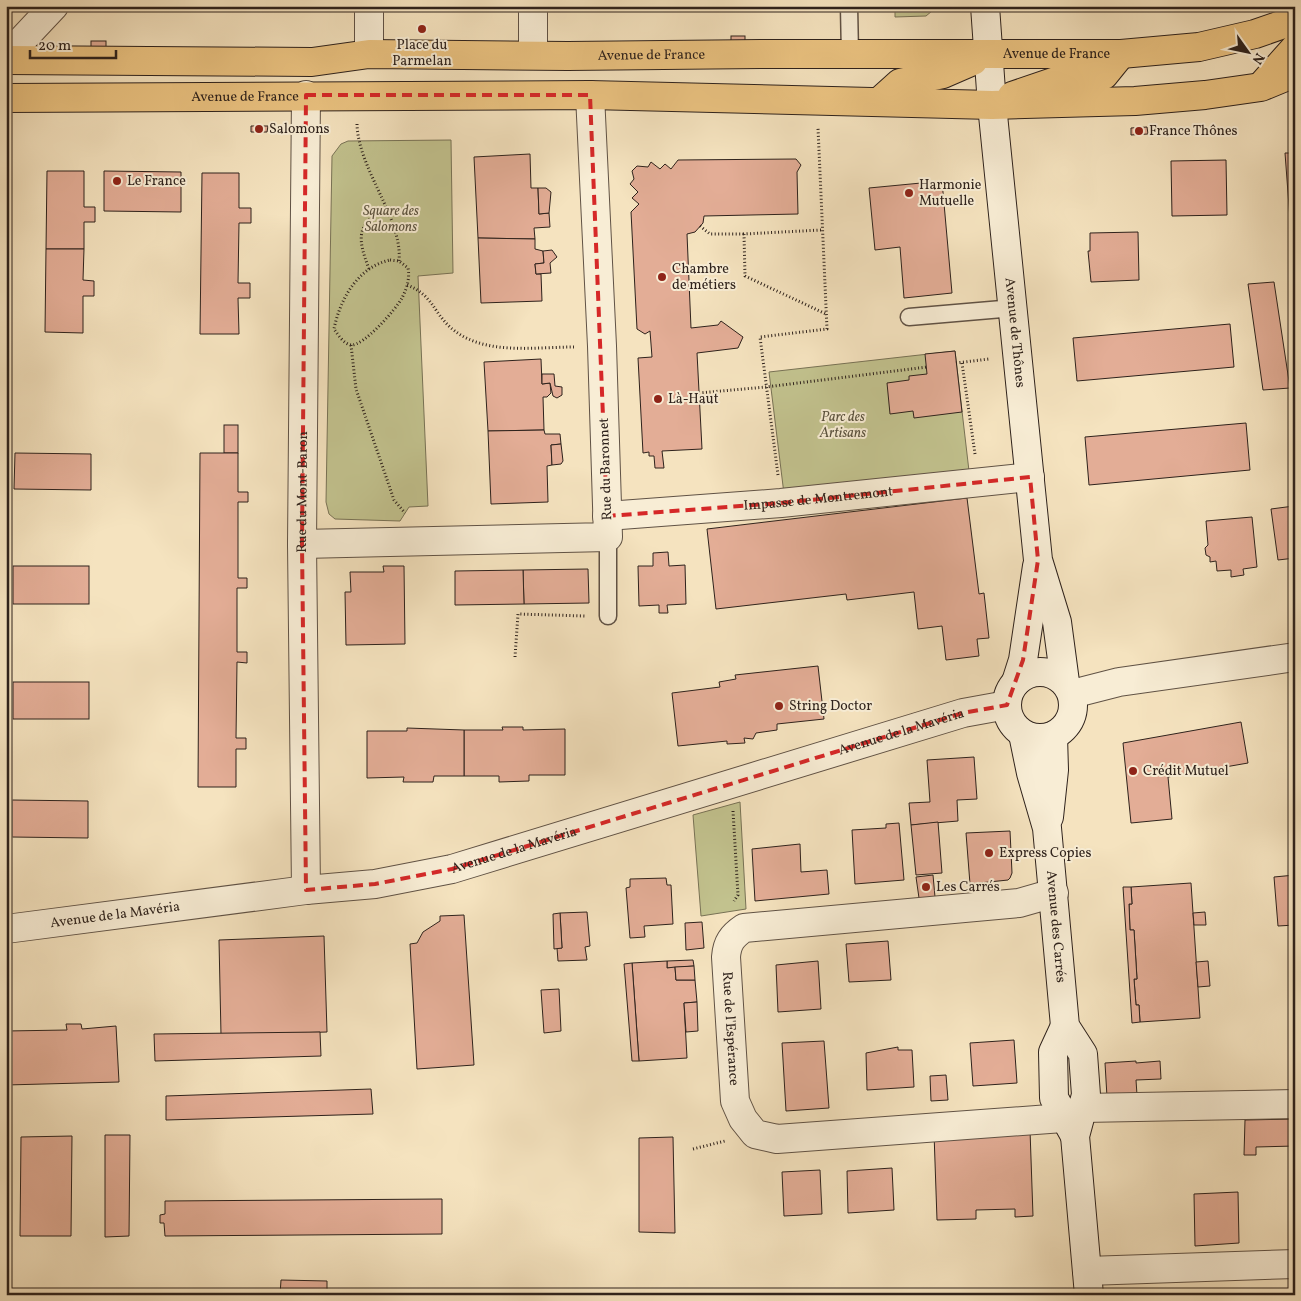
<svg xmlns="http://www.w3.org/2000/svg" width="1301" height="1301" font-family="Vollkorn,serif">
	<rect width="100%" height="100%" fill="#f5e3bf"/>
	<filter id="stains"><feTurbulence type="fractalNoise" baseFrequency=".004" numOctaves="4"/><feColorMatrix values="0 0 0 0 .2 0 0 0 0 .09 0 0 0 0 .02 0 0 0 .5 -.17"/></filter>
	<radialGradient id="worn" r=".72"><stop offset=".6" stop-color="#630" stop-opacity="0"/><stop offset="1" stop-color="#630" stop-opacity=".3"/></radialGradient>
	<g fill="#c2c28e" stroke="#787255">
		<path d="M895,6H938L926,16L895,17Z"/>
		<path d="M451,140L453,273L418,276L428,506L409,507L400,521L335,519L329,514L326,502L332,156L341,144L348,141Z"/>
		<path d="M955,351L969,471L784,494L769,372Z"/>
		<path d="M740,802L746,909L701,916L693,815Z"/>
	</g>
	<g fill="#e3ad96" stroke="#2e221c">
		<rect x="731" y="36" width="14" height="6"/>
		<rect x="91" y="41" width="15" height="6"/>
		<path d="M251,126H268L267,132H251Z"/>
		<path d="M1147,127L1148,134L1131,135V128Z"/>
		<path d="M1285,153H1295V233H1291Z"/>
		<path d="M530,154L531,188H538L539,214L549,213L550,227L534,228L535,239L478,238L474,157Z"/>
		<path d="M796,159L801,165L797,172L798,214L704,216L703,223L695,232L687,234L691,328L718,325L721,321L743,337L738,348L697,353L702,449L662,451L664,468H655L654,456H649V452L643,453L638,358L652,357L650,331L645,334L637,329L631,212L639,204L632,198L638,192L630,184L634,179L632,171L637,166L648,167L651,162L660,169L665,164L671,169L678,160Z"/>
		<path d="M1226,160L1227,215L1172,216L1171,161Z"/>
		<path d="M47,171H84V207H95V222H84V249H46Z"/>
		<path d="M104,171L181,172V212L104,211Z"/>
		<path d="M202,173H239V208H251V223H239L238,283H250V298H238L239,334H200Z"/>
		<path d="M942,181L952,293L904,298L900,247L875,250L869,188Z"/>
		<path d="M538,188H546L551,192L549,213L539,214Z"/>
		<path d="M1138,232L1139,280L1091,282L1088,251H1090V233Z"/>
		<path d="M478,238L535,239V249L543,251L544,263L535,264L536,274H541L542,301L481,303Z"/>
		<path d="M46,249H84L83,280L94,281V296H83V333L45,332Z"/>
		<path d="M552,250L557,257L550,263L551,273L536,274L535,264L544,263L543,251Z"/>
		<path d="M1274,282L1290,388L1263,390L1248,284Z"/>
		<path d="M1230,324L1234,367L1077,381L1073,338Z"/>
		<path d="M955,351L962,412L914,418L913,411L890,414L887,383L909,380V376L927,374L925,354Z"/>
		<path d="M541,359L542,384L550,383L551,393L547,397H543L544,430L488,431L484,362Z"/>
		<path d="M542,374H554L555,386L562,387V395L557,398L553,396L550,383L542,384Z"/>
		<path d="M1246,423L1250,470L1089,485L1085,437Z"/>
		<rect x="224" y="425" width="14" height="28"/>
		<path d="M544,430L545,434H560L561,444L551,445L552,465L547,466L548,502L491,504L488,431Z"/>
		<path d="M561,444L563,461L561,464L552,465L551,445Z"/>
		<path d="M15,453L91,454V490L14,489Z"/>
		<path d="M200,453H238V492H248V502H238V578H247V588H237V652H247V663L237,662L236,738H246V749H236V787H198Z"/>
		<path d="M967,498L979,594L984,593L989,638L977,639L979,656L946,660L942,626L918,629L914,592L847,600L846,594L716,609L707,529Z"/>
		<path d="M1294,506L1295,558L1278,560L1271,509Z"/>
		<path d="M1252,517L1257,567L1243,569L1244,575L1231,577V570L1217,571L1216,561L1210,562V557L1206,555L1205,548L1208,545L1206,521Z"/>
		<path d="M668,552L669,566L685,565L686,604L667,605L668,613H659V605L639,606L638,566H653V553Z"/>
		<rect x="13" y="566" width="76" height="38"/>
		<path d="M383,566H404L405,644L346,645L345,592H351L350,572H384Z"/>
		<path d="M588,569L589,603L524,604L523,570Z"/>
		<path d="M523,570L524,604L455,605V571Z"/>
		<path d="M818,666L824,719L777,724V730L756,733L753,739L744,738L745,743L727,744V741L678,746L672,693L720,687L719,682L736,679L735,675Z"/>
		<rect x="13" y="682" width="76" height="37"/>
		<path d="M1241,722L1248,763L1168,777L1172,819L1131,823L1123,743Z"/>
		<path d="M502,727H523V730L565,729V775H529V781L499,782V776H464V730H503Z"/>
		<path d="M407,728L464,730V776H434L433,782H403L404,777L367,778V731H407Z"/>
		<path d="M974,757L977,799L957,800L958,821L911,825L909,803L930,802L927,760Z"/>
		<path d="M12,800L88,801V838L12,837Z"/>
		<path d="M938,822L942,873L916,875L911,825Z"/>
		<path d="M899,823L904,880L855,884L852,830L886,828V824Z"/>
		<path d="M1010,831L1012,873L1010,878L1008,880L970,884L966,833Z"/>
		<path d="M800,844L801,872L827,870L829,894L755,901L752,849Z"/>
		<path d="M933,875L935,897L919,898L916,877Z"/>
		<path d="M1295,875V925L1278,926L1274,877Z"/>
		<path d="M666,878L667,885H671L673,924L644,926L645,937L630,938L626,888L630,887V879Z"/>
		<path d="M1191,883L1200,1018L1140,1022L1139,1005H1136L1134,979H1137L1134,930H1130L1129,904H1132L1131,887Z"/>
		<path d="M1123,887H1131L1132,904H1129L1130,930H1134L1137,979H1134L1136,1005H1139L1140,1022L1132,1023Z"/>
		<path d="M587,912L590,946L585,947L587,960L558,961L557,948H562L560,913Z"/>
		<path d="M1205,912L1206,925H1194L1193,913Z"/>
		<path d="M560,913L562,948L554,949L553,914Z"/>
		<path d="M464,915L474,1065L417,1069L410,944L417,943L423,932L440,921V916Z"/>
		<path d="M702,922L704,948L686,950L685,923Z"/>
		<path d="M324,936L327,1032L221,1035L219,940Z"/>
		<path d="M888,941L891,980L849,982L846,944Z"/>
		<path d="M693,960L694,966L667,968V961Z"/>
		<path d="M667,961V968L675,967L676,980H695L697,1002L684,1003L687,1058L639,1061L632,963Z"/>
		<path d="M818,961L821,1009L778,1012L776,965Z"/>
		<path d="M1208,961L1210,986L1198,987L1196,962Z"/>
		<path d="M632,963L639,1061H632L624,964Z"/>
		<path d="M694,966L695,980H676L675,967Z"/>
		<path d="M559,989L561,1031L544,1033L541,990Z"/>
		<path d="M697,1002L698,1031L686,1032L684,1003Z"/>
		<path d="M66,1024H81L82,1029L116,1026L119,1082L6,1085V1031L67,1030Z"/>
		<path d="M320,1032L321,1056L155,1061L154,1034Z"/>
		<path d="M1014,1040L1017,1083L973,1086L970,1043Z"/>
		<path d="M824,1041L829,1108L786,1111L782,1043Z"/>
		<path d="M898,1047V1050H912L914,1087L867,1090L866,1053Z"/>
		<path d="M1136,1061V1063L1160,1061L1161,1079L1136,1080L1137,1095L1107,1097L1105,1063Z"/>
		<path d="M946,1075L948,1100L931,1101L930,1076Z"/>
		<path d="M371,1089L373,1114L166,1120V1096Z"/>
		<path d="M1295,1119V1146L1256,1147V1155H1244L1245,1120Z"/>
		<path d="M1030,1130L1033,1216L1015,1217V1209L976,1210V1219L937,1220L934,1133Z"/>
		<path d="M105,1135H130L129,1236L105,1237Z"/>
		<path d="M72,1136L71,1236H20L21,1137Z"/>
		<path d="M673,1137L675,1233L639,1232V1138Z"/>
		<path d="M892,1168L894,1210L848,1213L847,1171Z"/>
		<path d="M820,1170L822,1214L784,1216L782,1172Z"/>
		<path d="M1238,1192L1239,1243L1195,1246L1194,1194Z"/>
		<path d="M442,1199V1234L165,1236L164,1223H160V1215L165,1214V1201Z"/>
		<path d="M281,1280L327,1281V1295H280Z"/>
	</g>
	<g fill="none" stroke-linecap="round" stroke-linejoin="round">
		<defs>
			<g id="lane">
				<path d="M849,6L850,55"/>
				<path d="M909,317L1014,308"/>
				<path d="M608,537V616"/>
			</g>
			<g id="street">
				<path d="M369,54V6"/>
				<path d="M533,55V6"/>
				<path d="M6,57L54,6"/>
				<path id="s1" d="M607,516L781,503L1030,477"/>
				<path d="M302,544L608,537L602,346L590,95"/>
				<path d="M1072,694L1119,682L1295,657"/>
				<path id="s2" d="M306,890L302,544L306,95"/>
				<path id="s3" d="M1054,893L1019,903L744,928C732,936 727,943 726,957L735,1101L743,1119L755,1134L777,1139L1063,1118L1083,1108L1295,1104"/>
				<path id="s4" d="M6,929L306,890L375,884L452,869L963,713L1007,705"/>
				<path d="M1087,1271L1295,1264"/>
			</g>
			<g id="secondary">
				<path id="s5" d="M985,6L992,105L1038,560L1057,622L1065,682"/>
				<circle cx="1040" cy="705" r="33"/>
				<path d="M1016,682L1023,660L1037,566"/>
				<path id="s6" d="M1023,734L1031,773L1047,828L1065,1026L1083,1054L1086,1095L1075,1136L1089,1295"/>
				<path d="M1049,817L1054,770L1053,736"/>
				<path d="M1065,1026L1053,1052L1054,1098L1075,1136"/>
			</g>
			<g id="primary">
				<path id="s7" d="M6,60L312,62L369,54L568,56L760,54H1121L1199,47L1255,34L1295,20"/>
				<path d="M1264,83L1295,48"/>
				<path d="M1012,96L1056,81L1104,75L1121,54"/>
				<path id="s8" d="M6,98L590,95L992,105L1135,101L1205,95L1261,87L1295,73"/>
				<path d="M880,101L900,83L943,74L973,61"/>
			</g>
		</defs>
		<use href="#lane" stroke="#605245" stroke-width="19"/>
		<use href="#street" stroke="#605245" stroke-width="30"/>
		<use href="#secondary" stroke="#2e221c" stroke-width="30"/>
		<use href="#primary" stroke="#2e221c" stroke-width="30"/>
		<g stroke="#2e221c" stroke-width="3" stroke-dasharray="1 2.5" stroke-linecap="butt">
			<path d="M357,124C358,169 403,219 399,261"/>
			<path d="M700,226L710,234H744"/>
			<path d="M821,230L744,234L745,276L826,314"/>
			<path d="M390,260L399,261L408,268C410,278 407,288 402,298C396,309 364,346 351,345C344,344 338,335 334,329C340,299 358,267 390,260Z"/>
			<path d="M369,269C358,239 355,226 385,208"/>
			<path d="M407,285C433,295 433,312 451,328C484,356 533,347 574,347"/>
			<path d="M351,345L356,389L394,500L405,513"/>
			<path d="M956,363L989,359"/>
			<path d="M962,363L975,454"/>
			<path d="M699,393L766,387L927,367"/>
			<path d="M778,475L760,337L827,329L818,128"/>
			<path d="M515,657L518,614L585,616"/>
			<path d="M733,811L738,895L734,901"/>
			<path d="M693,1149L725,1141"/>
		</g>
		<use href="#lane" stroke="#f8edd5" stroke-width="16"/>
		<use href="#street" stroke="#f8edd5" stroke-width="28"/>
		<use href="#secondary" stroke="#f8edd5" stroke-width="28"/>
		<use href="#primary" stroke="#eac280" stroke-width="28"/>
	</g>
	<path fill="none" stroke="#d62828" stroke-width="4" stroke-dasharray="10 6" stroke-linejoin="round" d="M306,95H590L607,516L781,503L1030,477L1038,560L1023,660L1007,705L963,713L452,869L375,884L306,890L302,544Z"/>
	<g fill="#8f2418" stroke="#f8edd5" stroke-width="2">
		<circle cx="422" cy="29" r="5"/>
		<circle cx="259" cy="129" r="5"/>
		<circle cx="1139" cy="131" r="5"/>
		<circle cx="117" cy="181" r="5"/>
		<circle cx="909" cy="193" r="5"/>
		<circle cx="662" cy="277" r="5"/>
		<circle cx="658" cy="399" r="5"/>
		<circle cx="779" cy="706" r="5"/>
		<circle cx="1133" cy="771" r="5"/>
		<circle cx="989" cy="853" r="5"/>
		<circle cx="926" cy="887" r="5"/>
	</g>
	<g text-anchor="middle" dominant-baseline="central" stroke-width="4" stroke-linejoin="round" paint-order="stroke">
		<g font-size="14" fill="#2e221c" stroke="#f8edd5" text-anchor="start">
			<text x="422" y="45" text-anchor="middle">Place du<tspan x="422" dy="16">Parmelan</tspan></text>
			<text x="269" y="129">Salomons</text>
			<text x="1149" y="131">France Thônes</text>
			<text x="127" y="181">Le France</text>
			<text x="919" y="185">Harmonie<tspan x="919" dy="16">Mutuelle</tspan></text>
			<text x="672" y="269">Chambre<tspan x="672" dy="16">de métiers</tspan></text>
			<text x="668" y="399">Là-Haut</text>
			<text x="789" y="706">String Doctor</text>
			<text x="1143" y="771">Crédit Mutuel</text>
			<text x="999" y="853">Express Copies</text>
			<text x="936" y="887">Les Carrés</text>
		</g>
		<g font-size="14" fill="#2e221c" stroke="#f8edd5">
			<text stroke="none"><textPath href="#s7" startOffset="646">Avenue de France</textPath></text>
			<text stroke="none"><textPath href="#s7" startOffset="1051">Avenue de France</textPath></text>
			<text stroke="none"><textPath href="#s8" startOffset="239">Avenue de France</textPath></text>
			<text stroke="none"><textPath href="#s5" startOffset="328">Avenue de Thônes</textPath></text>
			<text transform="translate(606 469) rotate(-92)">Rue du Baronnet</text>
			<text stroke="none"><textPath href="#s2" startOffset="398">Rue du Mont-Baron</textPath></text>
			<text stroke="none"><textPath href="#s1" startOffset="212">Impasse de Montremont</textPath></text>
			<text stroke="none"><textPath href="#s4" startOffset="920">Avenue de la Mavéria</textPath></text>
			<text stroke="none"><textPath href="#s4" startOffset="515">Avenue de la Mavéria</textPath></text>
			<text stroke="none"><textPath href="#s4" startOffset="110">Avenue de la Mavéria</textPath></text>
			<text stroke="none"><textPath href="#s6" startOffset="196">Avenue des Carrés</textPath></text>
			<text stroke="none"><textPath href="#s3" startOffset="420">Rue de l'Espérance</textPath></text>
		</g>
		<g font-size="14" font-style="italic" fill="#5a523e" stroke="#f8edd5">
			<text x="391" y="211">Square des<tspan x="391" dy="16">Salomons</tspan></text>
			<text x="843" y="417">Parc des<tspan x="843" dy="16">Artisans</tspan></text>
		</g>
	</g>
	<rect width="1301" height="1301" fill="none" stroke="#f5e3bf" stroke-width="25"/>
	<rect x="8" y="8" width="1286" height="1286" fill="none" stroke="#2e221c" stroke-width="2.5"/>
	<rect x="12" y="12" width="1276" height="1276" fill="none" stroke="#2e221c"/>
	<g transform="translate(1248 52) rotate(123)" stroke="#f8edd5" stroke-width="4" paint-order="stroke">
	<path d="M0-4L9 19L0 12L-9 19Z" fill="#2e221c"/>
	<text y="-8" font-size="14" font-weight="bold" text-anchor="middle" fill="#2e221c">N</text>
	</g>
	<path d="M30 50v8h86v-8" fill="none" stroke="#2e221c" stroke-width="2.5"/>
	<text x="38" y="50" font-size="15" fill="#2e221c" stroke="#f8edd5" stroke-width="4" paint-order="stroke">20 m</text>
	<rect width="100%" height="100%" filter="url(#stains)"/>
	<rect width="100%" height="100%" fill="url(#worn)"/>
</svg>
